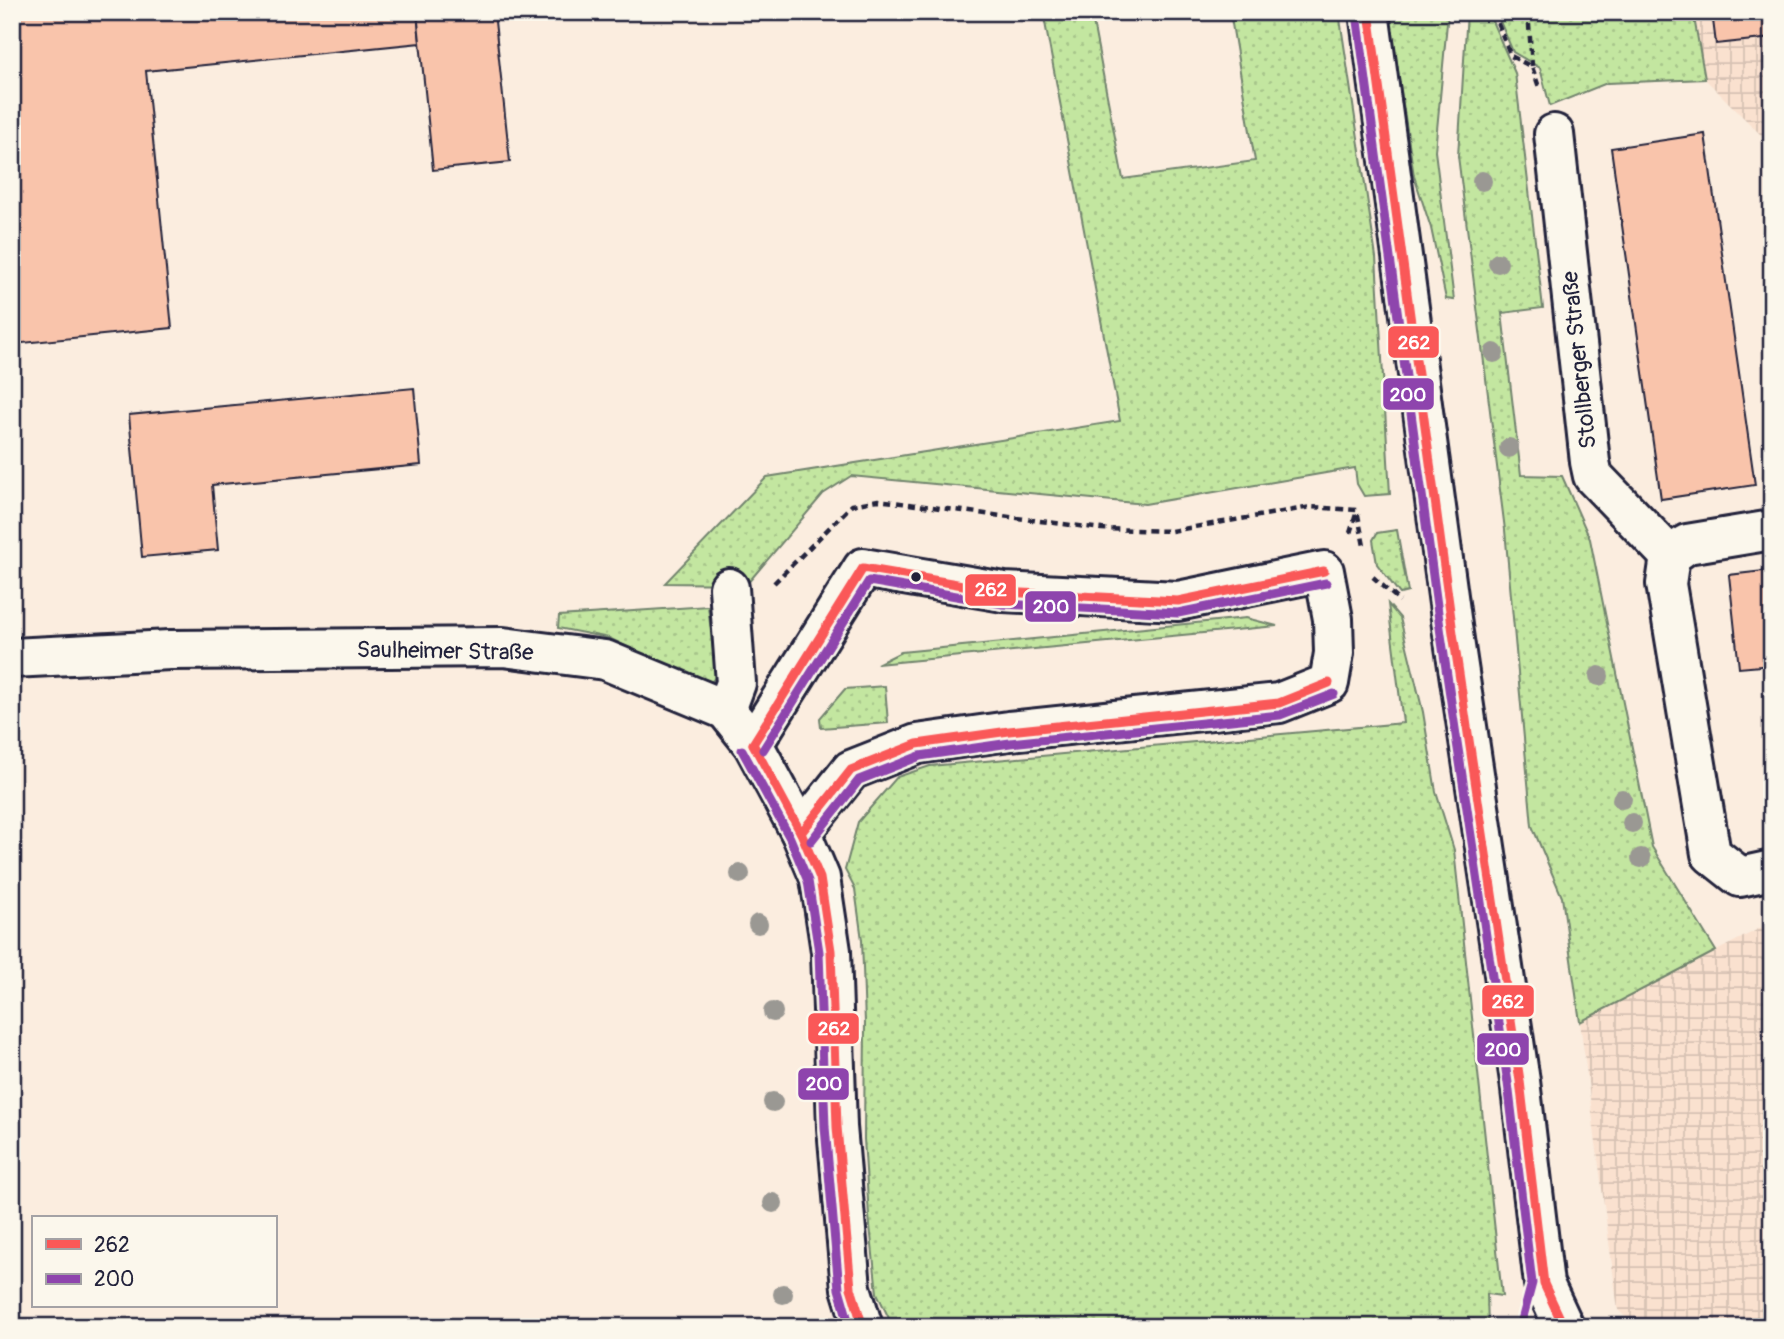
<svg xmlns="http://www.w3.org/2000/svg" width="1784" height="1339" font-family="Pangolin,sans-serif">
	<defs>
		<pattern id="industrial-grid" width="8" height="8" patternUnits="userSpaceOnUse" patternTransform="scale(1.75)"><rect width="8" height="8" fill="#fae1cf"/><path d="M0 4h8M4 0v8" fill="none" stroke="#d6c1b3"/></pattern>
		<pattern id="grass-dots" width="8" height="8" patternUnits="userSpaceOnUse" patternTransform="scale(1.75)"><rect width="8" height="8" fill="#c3e6a0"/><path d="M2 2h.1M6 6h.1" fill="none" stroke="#a7c58b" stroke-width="1.8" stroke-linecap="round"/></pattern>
	</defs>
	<rect width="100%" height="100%" fill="#fbeddf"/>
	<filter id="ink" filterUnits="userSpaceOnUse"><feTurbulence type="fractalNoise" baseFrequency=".0143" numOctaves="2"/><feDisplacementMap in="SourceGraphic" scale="14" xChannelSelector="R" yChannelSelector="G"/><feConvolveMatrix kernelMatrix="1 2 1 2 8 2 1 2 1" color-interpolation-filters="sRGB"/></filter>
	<g filter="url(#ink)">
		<g fill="url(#industrial-grid)">
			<path d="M1600,12H1772V146L1705,79L1607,83Z"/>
			<path d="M1772,922V1327H1636L1618,1310L1580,1022Z"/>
		</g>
		<g fill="url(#grass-dots)" stroke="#72846e" stroke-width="2">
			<path d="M1043,12H1091L1123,179L1255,161L1230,12H1339L1376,257L1390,494L1364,496L1357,484L1355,468L1145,504L851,476L823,494L747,584L665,583L767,477L1120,421Z"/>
			<path d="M1389,12H1448L1435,151L1454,300L1446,299L1431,228L1414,176Z"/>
			<path d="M1467,12H1488L1515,73L1543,308L1502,313L1521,475L1562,476L1590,539L1652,847L1716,951L1580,1022L1562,897L1532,826L1505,530L1458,156Z"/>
			<path d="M1496,12H1693L1705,79L1607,83L1550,106L1540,68L1513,52Z"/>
			<path d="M1397,530L1408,592L1400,594L1377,564L1373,540L1377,533Z"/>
			<path d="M1388,604L1400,618L1423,712L1436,792L1454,850L1502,1296L1487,1294L1488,1327H893L877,1293L869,1216L864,1139L865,1023L862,940L855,889L845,870L858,822L897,777L930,766L1403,723Z"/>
			<path d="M708,606L716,676L708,686L609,638L558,628L559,616Z"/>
			<path d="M1246,618L1277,626L877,664L901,652Z"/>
			<path d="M885,686L888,723L821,728L820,718L845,689Z"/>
		</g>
		<g fill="#f9c4ab" stroke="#22223b" stroke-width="2">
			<path d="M12,12H417L420,43L146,71L172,328L13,344Z"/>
			<path d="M417,12H494L510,162L433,170Z"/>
			<path d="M1712,12H1772V38L1716,44Z"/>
			<path d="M1705,134L1755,485L1661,499L1611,148Z"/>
			<path d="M414,388L421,465L212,485L218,550L142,557L129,415Z"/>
			<path d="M1772,570V665L1739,668L1729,575Z"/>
		</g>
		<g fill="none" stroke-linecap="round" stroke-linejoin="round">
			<defs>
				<g id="minor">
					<path d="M1554,134L1590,462L1593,476L1670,556"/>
					<path d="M1772,530L1687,544L1670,556L1666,584L1711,854L1740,877L1772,870"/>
					<path d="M12,658L170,650L503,647L605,660L726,710L753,744L801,833L820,878L831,951L837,1127L851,1288L863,1327"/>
					<path d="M726,710L736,683L729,588"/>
					<path d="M753,744L863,568L1004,592L1178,601L1324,571L1333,619L1334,653L1329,683L1279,703L1009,731L917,744L851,770L801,833"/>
				</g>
				<path id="major" d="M1369,12L1453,633L1520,1081L1544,1284L1564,1327"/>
			</defs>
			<use href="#minor" stroke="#22223b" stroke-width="44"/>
			<use href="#major" stroke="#22223b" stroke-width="44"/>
			<g stroke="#22223b" stroke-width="4.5" stroke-dasharray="7 5" stroke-linecap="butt">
				<path d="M1493,12L1511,56L1532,67L1540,90"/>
				<path d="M1528,12L1532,66"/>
				<path d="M1350,533L1357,511"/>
				<path d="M1373,577L1400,601"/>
				<path d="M774,583L852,505L878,500L1102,529L1171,531L1311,507L1357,510L1364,546"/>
			</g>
			<use href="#minor" stroke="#fbf7ec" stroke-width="38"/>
			<use href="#major" stroke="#fbf7ec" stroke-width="38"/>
			<defs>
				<g id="bus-1">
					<path d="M1369,12L1453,633L1520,1081L1544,1284L1564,1327"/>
					<path d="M753,744L863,568L1004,592L1178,601L1324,571"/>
					<path d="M753,744L801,833L820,878L831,951L837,1127L851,1288L863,1327"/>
					<path d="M801,833L851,770L917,744L1009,731L1279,703L1329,683"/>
				</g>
				<g id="bus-2">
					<path d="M1357,14L1441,635L1508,1083L1532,1283L1521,1324"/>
					<path d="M742,750L790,838L808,881L819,952L825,1127L839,1289L850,1327"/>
					<path d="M763,750L869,581L1003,604L1178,613L1326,583"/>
					<path d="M811,841L859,780L920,756L1010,743L1280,715L1334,694"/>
				</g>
			</defs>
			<use href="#bus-1" stroke="#fbf7ec" stroke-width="14"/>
			<use href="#bus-2" stroke="#fbf7ec" stroke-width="14"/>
			<use href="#bus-1" stroke="#fa5858" stroke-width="9"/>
			<use href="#bus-2" stroke="#8e44ad" stroke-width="9"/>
		</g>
		<g fill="#9a9893">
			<circle cx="1482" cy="181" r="10"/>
			<circle cx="1498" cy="263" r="10"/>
			<circle cx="1494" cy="353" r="10"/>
			<circle cx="1509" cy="448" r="10"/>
			<circle cx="1599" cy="676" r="10"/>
			<circle cx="1622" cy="799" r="10"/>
			<circle cx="1632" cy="823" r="10"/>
			<circle cx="1641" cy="858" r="10"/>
			<circle cx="740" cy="874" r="10"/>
			<circle cx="758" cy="924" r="10"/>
			<circle cx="773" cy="1012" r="10"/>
			<circle cx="773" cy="1102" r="10"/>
			<circle cx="773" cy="1203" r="10"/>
			<circle cx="783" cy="1294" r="10"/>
		</g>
	</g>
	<circle fill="#22223b" stroke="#fbf7ec" stroke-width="2.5" cx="916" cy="577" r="6"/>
	<g text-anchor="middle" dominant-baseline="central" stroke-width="7" stroke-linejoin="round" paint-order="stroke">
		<g font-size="23" fill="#22223b" stroke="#fbf7ec">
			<text transform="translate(1579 360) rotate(-96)">Stollberger Straße</text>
			<text transform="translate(445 651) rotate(1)">Saulheimer Straße</text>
		</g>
	</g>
	<g stroke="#fbf7ec" stroke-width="2.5">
		<rect x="1387" y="325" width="53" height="34" rx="7" fill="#fa5858"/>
		<rect x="1382" y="377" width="53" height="34" rx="7" fill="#8e44ad"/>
		<rect x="964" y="573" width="53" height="34" rx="7" fill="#fa5858"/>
		<rect x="1024" y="590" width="53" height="33" rx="7" fill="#8e44ad"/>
		<rect x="1481" y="984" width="54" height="34" rx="7" fill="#fa5858"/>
		<rect x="807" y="1012" width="53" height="33" rx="7" fill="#fa5858"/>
		<rect x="1476" y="1032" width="54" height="34" rx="7" fill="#8e44ad"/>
		<rect x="797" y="1067" width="53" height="34" rx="7" fill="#8e44ad"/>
	</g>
	<g font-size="19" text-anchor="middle" font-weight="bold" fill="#fff">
		<text x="1414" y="349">262</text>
		<text x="1408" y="401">200</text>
		<text x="991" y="596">262</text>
		<text x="1051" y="613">200</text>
		<text x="1508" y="1008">262</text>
		<text x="834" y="1035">262</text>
		<text x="1503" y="1056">200</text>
		<text x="824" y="1090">200</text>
	</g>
	<rect width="1784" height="1339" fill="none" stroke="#fbf7ec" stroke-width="42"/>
	<rect x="21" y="21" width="1742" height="1297" fill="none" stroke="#22223b" stroke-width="2.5" filter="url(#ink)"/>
	<rect x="32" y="1216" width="245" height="91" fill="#fbf7ec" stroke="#a4a2a5" stroke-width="2"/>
	<rect x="46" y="1239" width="35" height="10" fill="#fa5858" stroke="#a4a2a5" stroke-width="2"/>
	<text x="94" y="1252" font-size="21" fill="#22223b">262</text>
	<rect x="46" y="1274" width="35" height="10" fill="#8e44ad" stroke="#a4a2a5" stroke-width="2"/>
	<text x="94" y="1286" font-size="21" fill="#22223b">200</text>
</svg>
